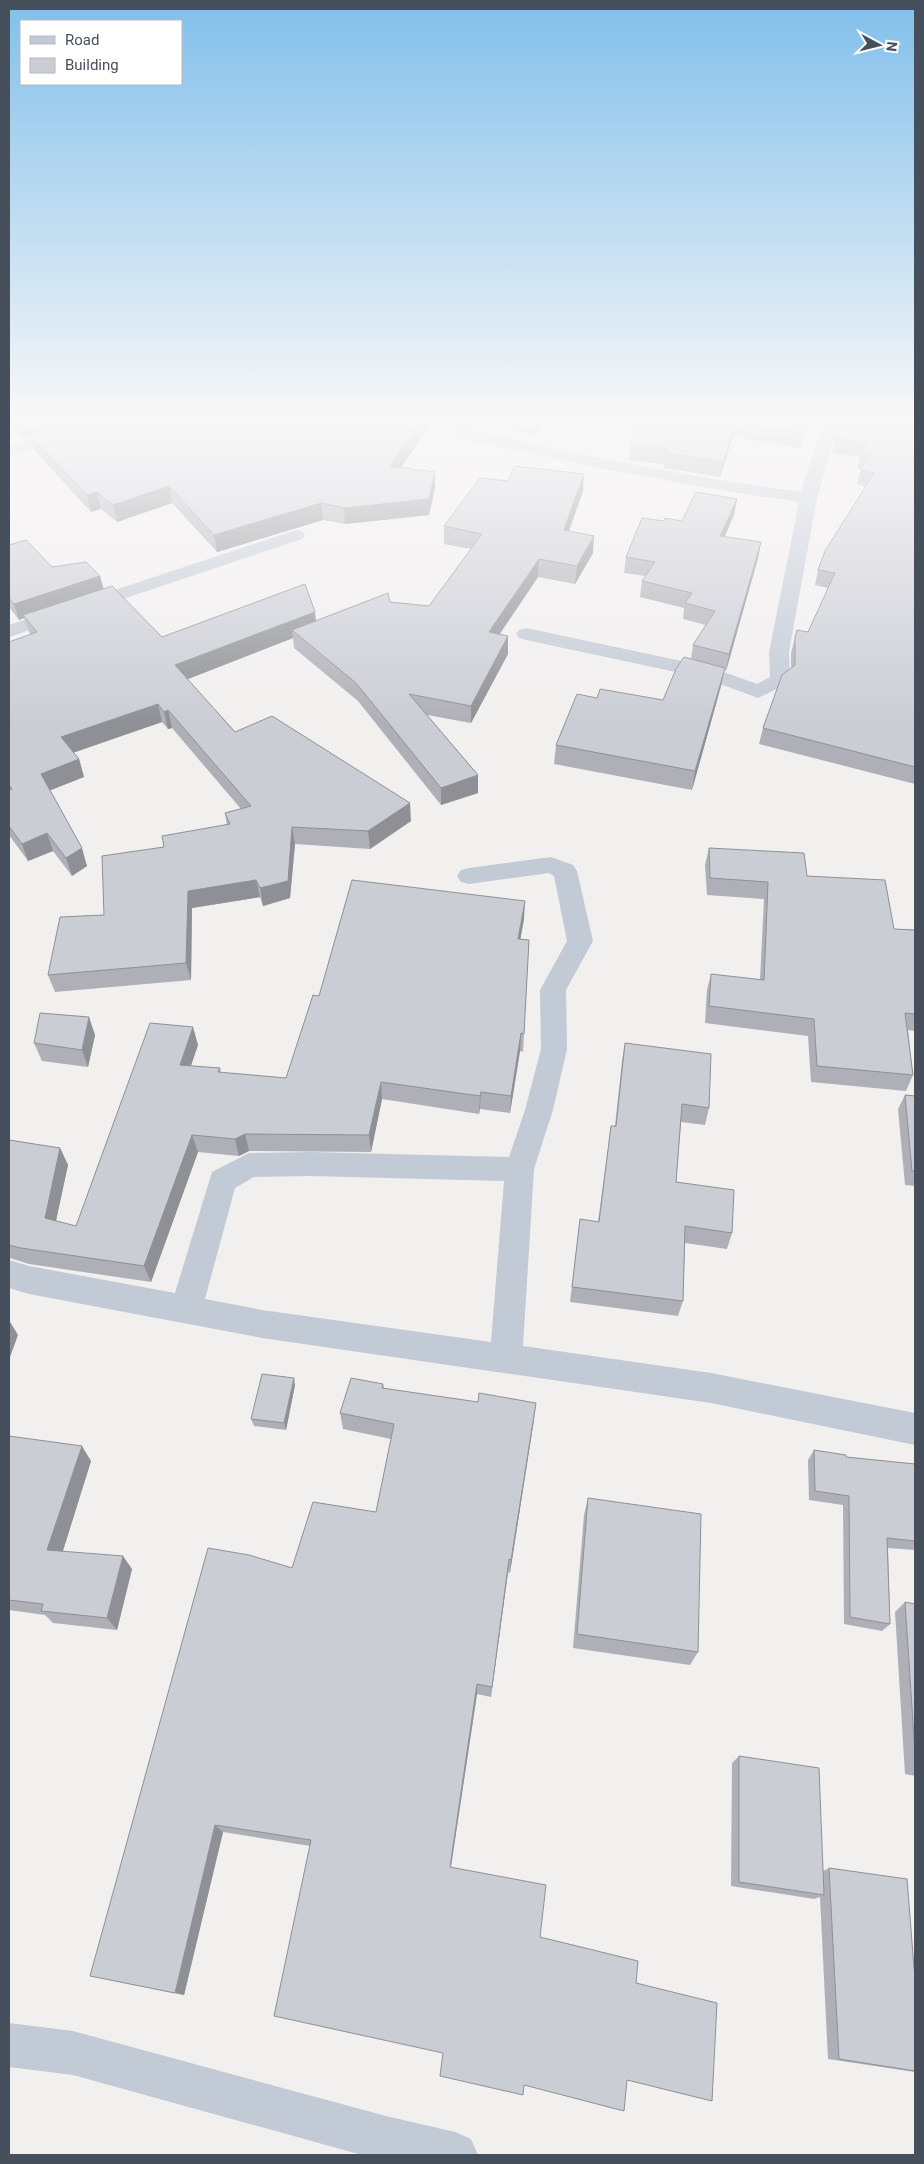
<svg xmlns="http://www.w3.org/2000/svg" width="924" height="2164" font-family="Roboto,sans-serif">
	<rect width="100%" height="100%" fill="#f2efef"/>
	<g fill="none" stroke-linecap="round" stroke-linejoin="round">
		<g fill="#c2cad5" fill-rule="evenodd">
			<path d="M86,422H110L108,425L9,456V446Z"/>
			<path d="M457,422H473L471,429L473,431C582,455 691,477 801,492L823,422H839L817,498L789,652L790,680L787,684L758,698L704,678L526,640L519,638L516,634L519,630L526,628L710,667L757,684L770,677L769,652L799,502C687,486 578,464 468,440L462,438L454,431Z"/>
			<path d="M296,530L302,531L305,535L302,539L9,637V625Z"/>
			<path d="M551,857L573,865L577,871L593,941L566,990L567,1049L553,1110L534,1169L523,1346L711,1373L915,1413V1445L711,1403L262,1338L29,1294L9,1288V1260L29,1266L175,1293L212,1172L249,1153L310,1152L509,1157L525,1110L541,1049L540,990L567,941L554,876L549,873L469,884L461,882L457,876L461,870L469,868ZM310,1176L504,1181L491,1342L262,1310L205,1299L235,1188L254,1177Z"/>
			<path d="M9,2023L73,2031L386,2116L455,2132L471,2139L478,2155H362L73,2075L9,2067Z"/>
		</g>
	</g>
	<g fill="#afb0b7">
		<path d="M9,422H432L401,467L435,488L429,515L345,524L323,520L217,552L172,503L117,522L101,509L91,512L34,450L30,437L24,439Z"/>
		<path d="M483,422H544L533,435L483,424Z"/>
		<path d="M639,422H806L801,448L733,437L720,477L664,468V464L629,460L631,445Z"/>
		<path d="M915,422V784L759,744L763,728L791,668V653L795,637L808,632L828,588L815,585L818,570L865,487L857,484L861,469L857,468L860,457L832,453L835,438Z"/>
		<path d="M583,491L569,531L593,553L575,584L538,577L499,634L508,636V654L471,723L427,715L478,775V793L441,805L358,701L294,648L293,638L187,679L235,732L411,821L370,849L295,844L290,898L263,906L260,897L192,908L191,980L55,992L48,975L104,915L164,847L227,825L225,813L241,809L172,728L168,729L162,722L73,752L79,759L84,777L50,790L87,866L72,876L53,851L28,861L9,835V642L31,635L29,632L24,618L19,620L9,607V545L52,567L100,576L104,589L162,637L316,621L390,602L429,606L471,549L444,544V526Z"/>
		<path d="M737,499L734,515L724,537L761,542L758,558L726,671L724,670L721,686L692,790L554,764L556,745L597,698L663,700L691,659L693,645L706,625L683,619L684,608L640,597L642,581L645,576L624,573L626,557L664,521H682Z"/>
		<path d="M709,848L807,876L894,929L915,930V1031L908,1030L913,1075L906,1091L811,1082L808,1036L705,1023L707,990L711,974L760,980L764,899L707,895L705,865Z"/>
		<path d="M524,919L520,940H529L523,1052L520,1051L510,1113L480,1109L479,1114L382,1099L371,1152L249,1151L239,1156L198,1152L151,1282L29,1264L10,1258L9,1259V1140L60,1148L68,1165L56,1221L76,1226L198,1045L191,1066L220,1068L221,1073L286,1078L319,996Z"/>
		<path d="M95,1035L88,1067L42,1061L34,1043Z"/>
		<path d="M625,1043L709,1108L705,1125L681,1122L676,1182L732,1233L727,1249L685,1243L683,1301L678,1316L570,1302L580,1219L598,1222L611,1126H615L622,1061Z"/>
		<path d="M905,1095L915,1096V1186L905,1185L898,1109Z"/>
		<path d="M383,1384L384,1388L534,1419L510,1573L508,1572L491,1697L477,1694L451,1867L540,1937L627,2080L443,2053L310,1846L223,1832L184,1995L90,1976L292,1568L376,1512L391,1439L343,1429L340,1413Z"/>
		<path d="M295,1385L286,1430L254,1426L251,1419Z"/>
		<path d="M9,1436L91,1461L63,1551L132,1569L117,1630L53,1623L45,1615L9,1610Z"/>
		<path d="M814,1450L846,1457L915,1464V1550L888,1548L890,1624L882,1631L844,1624L843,1505L809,1500L808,1460Z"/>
		<path d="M588,1498L698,1652L690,1665L573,1648L584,1515Z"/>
		<path d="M905,1602L915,1604V1776L905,1774L895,1612Z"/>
		<path d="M739,1756L823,1871L829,1868L915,1980V2072L828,2059L820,1897L814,1899L731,1886L732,1763Z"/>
	</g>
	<g fill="#8e9095">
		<path d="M23,422H80L29,434L30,437L24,439L19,423Z"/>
		<path d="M420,422H432L391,482L390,466Z"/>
		<path d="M534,422H544L533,435Z"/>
		<path d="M736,422L733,437L720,477L723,462Z"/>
		<path d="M435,472V488L429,515L345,524L344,508Z"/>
		<path d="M584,474L583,491L563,547L564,530Z"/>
		<path d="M169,486L172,503L117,522L113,505Z"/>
		<path d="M97,492L101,509L91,512L87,495Z"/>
		<path d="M737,499L734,515L718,552L720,536Z"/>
		<path d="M321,503L323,520L217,552L214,535Z"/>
		<path d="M594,536L593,553L575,584L577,566Z"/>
		<path d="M761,542L758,558L726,671L729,654Z"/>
		<path d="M539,559L538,577L489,650V632Z"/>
		<path d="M100,576L104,592L23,615L24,618L19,620L14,604Z"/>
		<path d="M315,612L317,629L292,630L293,638L178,683L175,665Z"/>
		<path d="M508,636V654L471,723V706Z"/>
		<path d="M725,668L721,686L692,790L695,771Z"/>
		<path d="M158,704L162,722L67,755L61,737Z"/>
		<path d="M168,710L172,728L168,729L164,712Z"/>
		<path d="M79,759L84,777L46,792L41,774Z"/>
		<path d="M478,775V793L441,805V788Z"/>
		<path d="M410,803L411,821L370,849L368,831Z"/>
		<path d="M292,827L295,844L290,898L263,906L260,888Z"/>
		<path d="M47,833L53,851L28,861L22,844Z"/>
		<path d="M82,848L87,866L72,876L66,858Z"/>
		<path d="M256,880L260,897L192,908L191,980L186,963L188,891Z"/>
		<path d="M525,901L524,919L517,958L518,939Z"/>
		<path d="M89,1017L95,1035L88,1067L82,1050Z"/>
		<path d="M193,1027L198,1045L185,1082L180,1065Z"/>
		<path d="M521,1033L520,1051L510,1113L511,1096Z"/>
		<path d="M381,1082L382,1099L371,1152L369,1135Z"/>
		<path d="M481,1092L480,1109L479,1114L480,1096Z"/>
		<path d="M245,1134L249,1151L239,1156L235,1139Z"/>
		<path d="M192,1135L198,1152L151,1282L144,1266Z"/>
		<path d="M60,1148L68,1165L53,1234L45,1218Z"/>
		<path d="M9,1320L18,1335L9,1360Z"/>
		<path d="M294,1378L295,1385L286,1430L284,1423Z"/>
		<path d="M536,1403L534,1419L510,1573L511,1560Z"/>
		<path d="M82,1446L91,1461L59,1563L47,1550Z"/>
		<path d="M123,1556L132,1569L117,1630L107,1618Z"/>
		<path d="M509,1559L508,1572L491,1697L492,1687Z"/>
		<path d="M477,1684V1694L450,1872V1867Z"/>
		<path d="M215,1825L223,1832L184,1995L175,1993Z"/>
	</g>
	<g fill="#cbcdd5" stroke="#8e9095">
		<path d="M68,422H420L390,466L435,472L429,499L344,508L321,503L214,535L169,486L113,505L97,492L87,495L29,434Z"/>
		<path d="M639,422H806L804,433L736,422L723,462L666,453L667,449L631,445Z"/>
		<path d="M840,422H915V767L763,728L782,675L795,665V637L797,630L808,632L835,573L818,570L825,551L874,473L860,469L870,455L861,453L868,443L835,438Z"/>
		<path d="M514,466L584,474L564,530L594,536L577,566L539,559L489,632L508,636L471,706L409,694L478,775L441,788L356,683L292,630L388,593L390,602L429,606L482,534L444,526L480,478L508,481Z"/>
		<path d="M696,492L737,499L720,536L761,542L729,654L693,645L715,611L685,603L692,593L642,581L655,562L626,557L642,518L664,521L665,518L682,521Z"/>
		<path d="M26,540L52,567L86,562L100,576L14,604L9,598V545Z"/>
		<path d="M305,584L315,612L175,665L235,732L272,716L410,803L368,831L292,827L288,881L260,888L256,880L188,891L186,963L48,975L60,917L104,915L102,856L164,847L162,836L230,824L225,813L251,806L168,710L164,712L158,704L61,737L79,759L41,774L82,848L66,858L47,833L22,844L9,826V790L12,789L9,785V642L37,632L23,615L112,586L162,637Z"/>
		<path d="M684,657L725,668L695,771L556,745L577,694L597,698L600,689L663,700L676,669Z"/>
		<path d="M709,848L804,853L807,876L885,880L894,929L915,930V1014L905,1013L913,1075L817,1066L814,1019L709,1006L711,974L764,980L768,882L710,878Z"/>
		<path d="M352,880L525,901L518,939L529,940L524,1034L521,1033L511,1096L481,1092L480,1096L381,1082L369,1135L245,1134L235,1139L192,1135L144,1266L21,1248L9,1245V1140L60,1148L45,1218L76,1226L150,1023L193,1027L180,1065L220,1068L218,1072L286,1078L313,995L319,996Z"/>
		<path d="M40,1013L89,1017L82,1050L34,1043Z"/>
		<path d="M625,1043L711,1054L709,1108L682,1104L676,1182L734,1190L732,1233L685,1226L683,1301L572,1287L580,1219L599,1222L611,1126H616Z"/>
		<path d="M905,1095L915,1096V1171H912Z"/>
		<path d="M262,1374L294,1378L284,1423L251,1419Z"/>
		<path d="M351,1378L383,1384L382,1388L478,1402L479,1393L536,1403L511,1560L509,1559L492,1687L477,1684L450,1867L546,1885L540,1937L638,1961L636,1983L717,2003L712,2101L627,2080L624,2111L524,2085L523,2095L440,2076L443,2053L274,2016L311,1840L215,1825L175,1993L90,1976L208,1548L249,1555L292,1568L313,1502L376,1512L394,1424L340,1413Z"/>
		<path d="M9,1436L82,1446L47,1550L123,1556L107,1618L41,1611L43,1604L9,1600Z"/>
		<path d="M814,1450L846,1455V1457L915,1464V1541L887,1538L890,1624L850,1617L849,1496L815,1491Z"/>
		<path d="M588,1498L701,1514L698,1652L577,1634Z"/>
		<path d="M905,1602L915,1604V1753Z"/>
		<path d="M739,1756L819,1768L824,1895L739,1882Z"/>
		<path d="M829,1868L907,1879L915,1980V2071L839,2059Z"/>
	</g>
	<linearGradient id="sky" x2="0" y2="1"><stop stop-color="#81bfeb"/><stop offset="0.58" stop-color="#f9f8f8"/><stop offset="1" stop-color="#f9f8f8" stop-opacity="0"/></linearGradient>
	<rect width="924" height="725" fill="url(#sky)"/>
	<rect width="924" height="2164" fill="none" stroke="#46505d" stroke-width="20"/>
	<rect x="20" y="20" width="162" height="65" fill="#ffffff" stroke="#b5b9be"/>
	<rect x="30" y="36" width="25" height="8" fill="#c2cad5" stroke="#b5b9be"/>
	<text x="65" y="45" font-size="15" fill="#46505d">Road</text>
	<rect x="30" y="58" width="25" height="15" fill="#cbcdd5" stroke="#b5b9be"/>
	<text x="65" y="70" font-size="15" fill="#46505d">Building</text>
	<g transform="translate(879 45) rotate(97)" stroke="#ffffff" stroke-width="4" paint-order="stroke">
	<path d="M0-4L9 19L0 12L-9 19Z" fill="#46505d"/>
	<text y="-8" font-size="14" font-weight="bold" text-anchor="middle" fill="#46505d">N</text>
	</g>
</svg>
